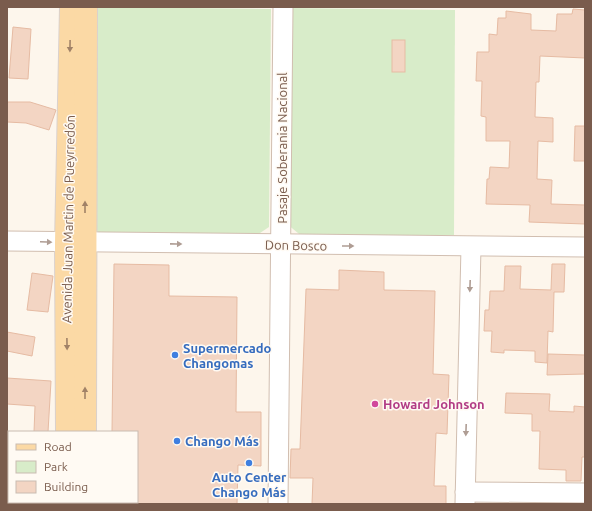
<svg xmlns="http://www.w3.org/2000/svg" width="592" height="511" font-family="Ubuntu,sans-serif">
	<rect width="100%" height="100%" fill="#fdf6ec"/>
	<g fill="#d8ecc9">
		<path d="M96,7L271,9L269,227L254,237L96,235Z"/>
		<path d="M287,8L455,10L454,235L304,238L287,224Z"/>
	</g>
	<g fill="#f3d5c3" stroke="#e6bba3">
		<path d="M573,9L585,10V58L540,56L539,82H536L535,117L553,118V142L538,141L537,179L552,180L551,204L585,205V224L529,222L530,205L486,204L487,179H489L490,167L509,168L510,141H486V117L481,116L482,81H476L477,52H489V34L497,35L498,18H506V11L531,14V30L556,31L557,14H572Z"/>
		<path d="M13,27L31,29L28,79L9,78Z"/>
		<rect x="392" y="40" width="13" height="32"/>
		<path d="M7,102H30L56,110L49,130L26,123L7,122Z"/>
		<path d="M575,126H585V161H574Z"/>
		<path d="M114,264L169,265V296L237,297L236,412H261V466L238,465L237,504H137V432H112Z"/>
		<path d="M552,264H565L564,292H554L553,332L548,331L547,363L535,362V351L504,350V353L491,352L492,331H484L485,310H489L490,291H504L505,266H521L520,289L551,290Z"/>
		<path d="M339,270L384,272V290L435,291L433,374L449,375L447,434L436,433L434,486H446V504H312L313,478H290L291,449H300L306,289L339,290Z"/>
		<path d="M32,273L53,276L48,312L27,310Z"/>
		<path d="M7,332L35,337L32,356L7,351Z"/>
		<path d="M548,354L585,355V374L547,375Z"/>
		<path d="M7,378L51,381L48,432H34L35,406L7,404Z"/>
		<path d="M506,393L550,394L549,411L574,412V406L585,407V457H582L581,481H566V470L539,469L540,431H532V414L505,413Z"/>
	</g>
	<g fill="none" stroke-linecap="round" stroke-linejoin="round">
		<defs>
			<g id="minor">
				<path d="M7,241L585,247"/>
				<path d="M465,492L585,493"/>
				<path d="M7,502H9"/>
				<path d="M24,502L82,503"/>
				<path d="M278,504L283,7"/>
				<path d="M465,504L471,247"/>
			</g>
			<g id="major">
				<path d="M67,432L66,243L71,7"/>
				<path d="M85,432L86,7"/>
				<path d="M68,502V504"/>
				<path d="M84,504V502"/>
			</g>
		</defs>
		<use href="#minor" stroke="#d1beb0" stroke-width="21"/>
		<use href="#major" stroke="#dad1cd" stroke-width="24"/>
		<use href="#minor" stroke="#fff" stroke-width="19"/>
		<use href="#major" stroke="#fbd9a5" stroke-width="22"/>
	</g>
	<defs><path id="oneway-solid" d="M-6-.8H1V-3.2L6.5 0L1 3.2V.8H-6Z"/></defs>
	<g fill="#a18267">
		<use href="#oneway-solid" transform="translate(70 46) rotate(91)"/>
		<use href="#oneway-solid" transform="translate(85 207) rotate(-90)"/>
		<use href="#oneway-solid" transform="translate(67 344) rotate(89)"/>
		<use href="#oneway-solid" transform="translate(85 393) rotate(-90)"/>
	</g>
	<g fill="#af9d94">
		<use href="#oneway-solid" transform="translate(46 242) rotate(2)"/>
		<use href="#oneway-solid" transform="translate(176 244) rotate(1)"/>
		<use href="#oneway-solid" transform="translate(348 246)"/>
		<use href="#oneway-solid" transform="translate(470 286) rotate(92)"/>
		<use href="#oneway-solid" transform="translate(466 430) rotate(92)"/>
	</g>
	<g fill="#3f7fe0" stroke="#fffaf3" stroke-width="1.5">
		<circle cx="175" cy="355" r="4"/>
		<circle cx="177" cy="441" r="4"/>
		<circle cx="249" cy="463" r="4"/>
	</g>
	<circle fill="#d1479c" stroke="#fffaf3" stroke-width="1.5" cx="375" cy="404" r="4"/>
	<g text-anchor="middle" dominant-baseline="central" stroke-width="3" stroke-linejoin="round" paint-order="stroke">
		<g font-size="13" fill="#7a5c4d" stroke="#fffaf3">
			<text transform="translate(282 148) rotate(-90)">Pasaje Soberania Nacional</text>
			<text transform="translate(68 219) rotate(-89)">Avenida Juan Martin de Pueyrredón</text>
			<text transform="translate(296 245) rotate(1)">Don Bosco</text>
		</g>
		<g font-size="13" font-weight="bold" fill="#366cbe" stroke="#fffaf3" text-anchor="start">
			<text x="183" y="348">Supermercado<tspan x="183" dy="15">Changomas</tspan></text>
			<text x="185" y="441">Chango Más</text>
			<text x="249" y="477" text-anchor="middle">Auto Center<tspan x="249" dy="15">Chango Más</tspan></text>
		</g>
		<g font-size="13" font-weight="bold" fill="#b23c85" stroke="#fffaf3" text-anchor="start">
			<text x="383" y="404">Howard Johnson</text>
		</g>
	</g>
	<rect width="592" height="511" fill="none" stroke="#7a5c4d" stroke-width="16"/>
	<rect x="8" y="431" width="130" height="72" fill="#fffaf3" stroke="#cabbb1"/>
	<rect x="16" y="444" width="20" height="6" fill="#fbd9a5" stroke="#cabbb1"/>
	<text x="44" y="451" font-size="12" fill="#7a5c4d">Road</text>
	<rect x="16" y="461" width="20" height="12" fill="#d8ecc9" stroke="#cabbb1"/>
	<text x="44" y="471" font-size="12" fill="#7a5c4d">Park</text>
	<rect x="16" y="481" width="20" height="12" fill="#f3d5c3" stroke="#cabbb1"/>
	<text x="44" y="491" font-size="12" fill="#7a5c4d">Building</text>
</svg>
